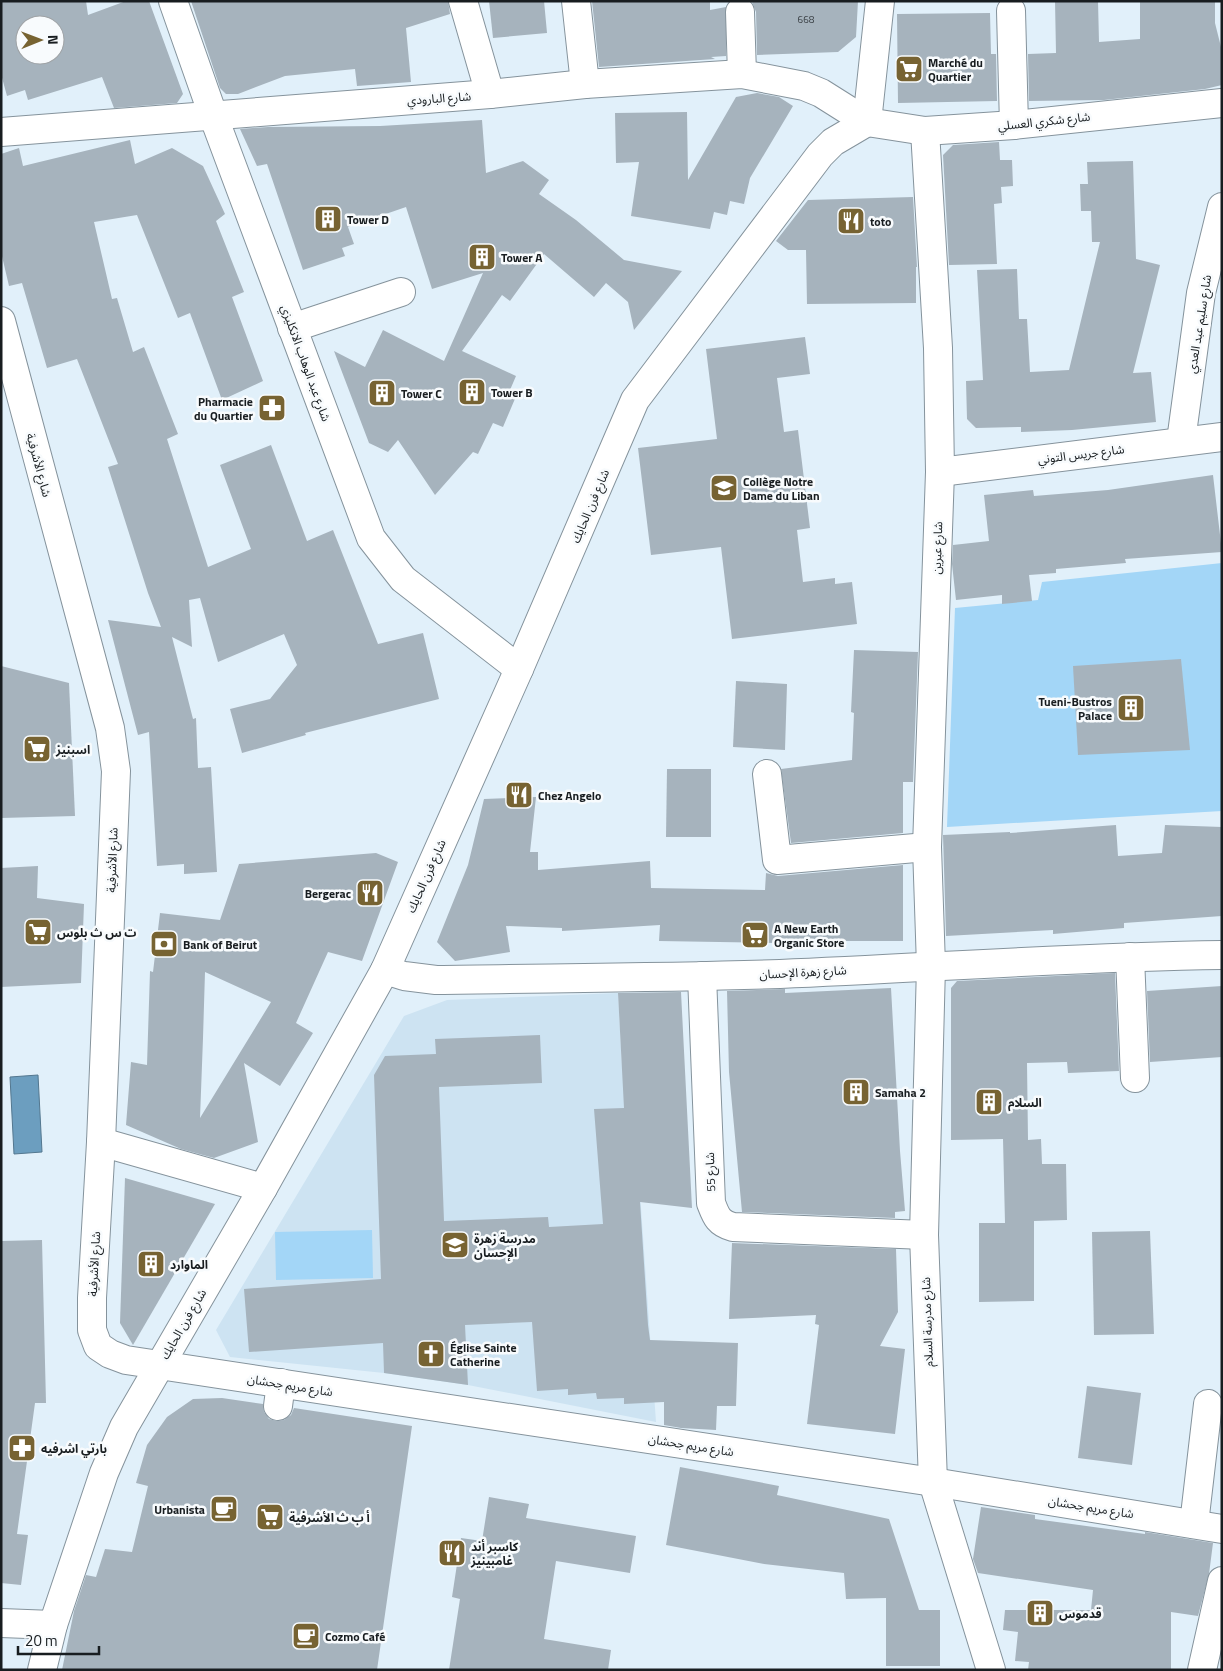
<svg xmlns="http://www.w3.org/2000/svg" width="1223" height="1671" font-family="'Titillium Web','Noto Sans Arabic',sans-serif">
	<rect width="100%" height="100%" fill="#e1f0fa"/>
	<path fill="#cde3f2" d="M618,993L622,1066L631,1065L656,1422L468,1385L384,1373L230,1357L216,1330L404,1016L447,1000Z"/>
	<g fill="#a3d6f7">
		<path d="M1222,563V811L947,827L955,608L1038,600L1042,582Z"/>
		<path d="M372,1230L373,1278L276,1280L275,1232Z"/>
	</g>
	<path fill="#6c9ebf" stroke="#53778f" d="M38,1075L42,1152L14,1154L10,1077Z"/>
	<g fill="#a6b3bd" fill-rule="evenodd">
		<path d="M1,1H86L88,15L126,1H149L183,94L177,103L114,108L102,77L28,100L25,90L7,96L1,74ZM25,25H55V55H25Z"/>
		<path d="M191,1H448L450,14L406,28L411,82L357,86L355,69L285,76L238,94H226L220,88Z"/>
		<path d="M489,1H544L547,33L493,38Z"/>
		<path d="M592,1H710V10L726,7V56L711,57L715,59L599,67Z"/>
		<path d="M757,1H858L856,37L838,52L757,55L756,12L752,2Z"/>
		<path d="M1055,1H1098L1099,42L1140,39V1H1215V23L1222,51V85L1205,89L1104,100L1029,101L1028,54L1056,53Z"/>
		<path d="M990,13L991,54H996L997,101L898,103L897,14Z"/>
		<path d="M757,93L779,97L793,106L750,178L744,204L730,201L727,215L714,212L710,229L631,216L639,162L616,163L615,113L687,112L688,180L736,97Z"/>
		<path d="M482,120L486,173L523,161L549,180L539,194L576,220L624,260L682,271L634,330L628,302L606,283L594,297L544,254L510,301L502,295L462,351L516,376L510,390L517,394L503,427L493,423L478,454L473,452L435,495L398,440L388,452L369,443L334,351L365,367L383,330L444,361L483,273L432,289L406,207L348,227L354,244L342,248L345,256L303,270L267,164L257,166L240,129L268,127L380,126Z"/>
		<path d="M130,140L135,164L172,148L203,166L225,214L216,221L244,292L232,297L263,381L222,400L190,313L178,318L137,215L94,222L112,299L117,298L133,352L144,347L178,434L167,439L208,567L251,549L220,465L271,445L307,541L333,530L378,644L423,633L439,699L305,733L306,735L242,753L230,709L270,699L297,665L284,634L218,662L200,598L189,600L192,647L172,637L193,719L196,718L198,768L211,767L217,872L184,874V864L157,866L149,732L138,735L108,620L161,627L148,593L108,467L118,464L77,359L47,368L22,283L9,286L1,252V154L19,148L23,166Z"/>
		<path d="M999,142L1000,160H1012L1013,186L1001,187L1002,203L994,204L997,264L949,265L943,155L953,145Z"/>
		<path d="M1133,161L1136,259L1160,265L1133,373L1151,372L1156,422L1072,430L1021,432V427L976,428L967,419L966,381L983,380L977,270L1017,269L1019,319H1027L1030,372L1069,370L1100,242H1092L1091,211H1081L1080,184H1088L1087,162Z"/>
		<path d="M913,197L917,267H916V303L807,304L806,250H788L776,241L808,200Z"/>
		<path d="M805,337L810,374L777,378L784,432L798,430L810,528L797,530L803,582L835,578V584L852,582L857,624L732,639L721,547L651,555L638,448L717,439L706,349Z"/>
		<path d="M1213,475L1222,552L1125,559L1126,563L1056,569V573L1029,575L1032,601L1002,604V595L956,600L952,564L953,545L989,541L984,495L1033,490L1034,496L1108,490Z"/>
		<path d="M854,650L918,652L913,782H903V833L791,843L781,769L852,760L854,713L851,712Z"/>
		<path d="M1181,659L1190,750L1078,755L1073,666Z"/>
		<path d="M1,666L69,683L75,816L1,818Z"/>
		<path d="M736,681L787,684L785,750L733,747Z"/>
		<path d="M667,769H711V837H666Z"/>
		<path d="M536,797L530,852H538V870L650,861L651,888L765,890L766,873L778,876L903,865V941H837V944L659,941L660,925L562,931V928L506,926L510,952L455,961L437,942L468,865L484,799Z"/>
		<path d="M1116,825L1118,856L1162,853L1165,825L1222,827V916L1124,923V928L1053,934V930L946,936L943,835L1010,832V833Z"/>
		<path d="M376,853L398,862L362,961L328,952L296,1023L313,1033L280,1086L244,1063L258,1142L214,1158L181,1149L126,1125L131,1062L147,1065L150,971L153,972L160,913L220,920L239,864ZM205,972L271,1002L200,1118L203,1038Z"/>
		<path d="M38,866L37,898L84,904L81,983L1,987V868Z"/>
		<path d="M1115,973L1119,1071L1068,1073L1067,1062L1027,1063L1028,1140L1041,1139L1042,1164H1066L1067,1220L1034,1221V1301L979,1302V1223H1005L1003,1139L951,1140V988L957,981Z"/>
		<path d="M1222,986V1057L1150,1062L1147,991Z"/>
		<path d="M891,988L900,1151L905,1211L895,1212V1218L742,1212L729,1072L727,991L785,989V993Z"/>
		<path d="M681,992L692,1208L640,1202L648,1325L650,1340L738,1343L736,1406H717L716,1430L681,1428L664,1425V1402L624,1404V1398L597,1399L596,1393L568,1395V1389L537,1391L532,1322L465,1325L468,1385L384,1373L383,1343L249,1352L244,1289L381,1279L374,1075L385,1056L436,1054L435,1039L540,1035L542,1083L439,1087L444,1221L548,1217L549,1227L603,1224L594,1109L624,1108L618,993Z"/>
		<path d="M125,1178L215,1204L133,1345L120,1323Z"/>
		<path d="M1150,1231L1154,1334L1094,1335L1092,1232Z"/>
		<path d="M42,1240L46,1403H35L17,1534L28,1535L21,1585L1,1583V1241Z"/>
		<path d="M732,1243L896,1249L898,1312L880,1346L905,1349L895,1434L807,1424L819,1325L815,1324L816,1315L729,1319Z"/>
		<path d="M1087,1386L1141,1393L1132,1465L1078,1458Z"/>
		<path d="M222,1398L263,1404L264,1412L269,1419L276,1421L284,1420L291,1415L294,1408L412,1426L377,1670H62L74,1611L86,1575L96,1577L105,1549L132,1552L148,1486L136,1483L147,1445L167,1417L193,1399Z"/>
		<path d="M680,1467L779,1486L777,1495L889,1519L919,1610H940V1666H886V1598L846,1599L844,1573L764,1564L666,1545Z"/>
		<path d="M489,1497L529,1504L526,1518L636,1536L630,1573L556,1561L544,1639L611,1650L608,1670H449L460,1599L452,1597L461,1538L482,1541Z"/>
		<path d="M981,1507L1035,1515V1519L1145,1534V1532L1213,1543L1209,1574L1198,1616L1171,1612V1670H1028L1029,1662L1015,1661L1018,1632L1003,1630L1005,1610H1091L1093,1590L978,1573L973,1559Z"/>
	</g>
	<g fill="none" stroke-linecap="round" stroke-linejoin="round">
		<defs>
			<g id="minor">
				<path d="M173,1L213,115L371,538L403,579L519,669"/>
				<path d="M463,1L490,94"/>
				<path d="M576,1L585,84"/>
				<path d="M1011,11L1014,125"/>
				<path d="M740,12L742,74"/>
				<path d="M867,122L880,1"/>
				<path d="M925,131L938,348L940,472L927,847L931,966L924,1235L933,1482L991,1670"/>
				<path d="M1,132L490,94L585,84L742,74L804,86L821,93L867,122L925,131L1014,125L1222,103"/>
				<path d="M1,321L110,728L116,771L101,1142L92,1298V1330L98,1346L110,1354L126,1360L933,1482L1222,1529"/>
				<path d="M292,328L401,292"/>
				<path d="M1181,441L1201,293L1222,207"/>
				<path d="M940,472L1222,437"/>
				<path d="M767,774L777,860L927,847"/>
				<path d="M1130,957L1135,1078"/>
				<path d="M385,970L404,976L436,980C550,978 665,978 780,974C927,968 1074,957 1222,955"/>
				<path d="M702,976L711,1203C716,1216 718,1223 733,1227L924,1235"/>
				<path d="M101,1142L263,1188"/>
				<path d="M278,1406L281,1383"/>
				<path d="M1194,1524L1208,1404"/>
				<path d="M1,1623L53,1625"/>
				<path d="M42,1670L53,1625L104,1473L124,1427L263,1188L385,970L519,669L635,400L820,155L833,142L867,122"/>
				<path d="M1202,1670L1222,1581"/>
			</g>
		</defs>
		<use href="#minor" stroke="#85939c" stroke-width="30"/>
		<use href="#minor" stroke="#fff" stroke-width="28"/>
	</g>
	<defs>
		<symbol id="supermarket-square" viewBox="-11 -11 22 22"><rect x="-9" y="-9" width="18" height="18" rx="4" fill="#776332" stroke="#f8fbfd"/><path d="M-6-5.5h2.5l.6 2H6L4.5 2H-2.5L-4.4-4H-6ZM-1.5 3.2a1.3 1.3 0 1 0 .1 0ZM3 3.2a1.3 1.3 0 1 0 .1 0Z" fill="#fff"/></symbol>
		<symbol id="building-square" viewBox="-11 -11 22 22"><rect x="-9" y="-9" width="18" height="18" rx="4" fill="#776332" stroke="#f8fbfd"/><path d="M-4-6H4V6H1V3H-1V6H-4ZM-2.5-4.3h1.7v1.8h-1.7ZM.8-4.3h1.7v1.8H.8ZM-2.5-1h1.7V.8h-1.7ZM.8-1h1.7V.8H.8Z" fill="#fff"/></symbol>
		<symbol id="restaurant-square" viewBox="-11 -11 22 22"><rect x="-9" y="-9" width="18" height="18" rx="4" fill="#776332" stroke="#f8fbfd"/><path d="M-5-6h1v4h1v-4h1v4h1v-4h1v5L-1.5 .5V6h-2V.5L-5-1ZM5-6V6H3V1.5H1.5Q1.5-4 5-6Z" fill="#fff"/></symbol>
		<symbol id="pharmacy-square" viewBox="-11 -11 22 22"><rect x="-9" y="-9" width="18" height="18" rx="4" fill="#776332" stroke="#f8fbfd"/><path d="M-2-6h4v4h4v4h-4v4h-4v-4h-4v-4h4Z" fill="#fff"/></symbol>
		<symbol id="school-square" viewBox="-11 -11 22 22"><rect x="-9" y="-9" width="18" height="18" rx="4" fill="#776332" stroke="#f8fbfd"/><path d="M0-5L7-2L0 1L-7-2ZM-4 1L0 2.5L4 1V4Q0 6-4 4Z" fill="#fff"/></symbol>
		<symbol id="bank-square" viewBox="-11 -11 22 22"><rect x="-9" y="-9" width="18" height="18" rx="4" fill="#776332" stroke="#f8fbfd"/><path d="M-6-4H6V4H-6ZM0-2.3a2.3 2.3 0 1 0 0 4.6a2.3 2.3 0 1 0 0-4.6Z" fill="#fff"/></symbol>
		<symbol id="church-square" viewBox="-11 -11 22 22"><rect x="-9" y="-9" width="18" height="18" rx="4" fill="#776332" stroke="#f8fbfd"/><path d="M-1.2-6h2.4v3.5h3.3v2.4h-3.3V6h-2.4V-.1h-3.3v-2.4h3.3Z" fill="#fff"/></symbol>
		<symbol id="cafe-square" viewBox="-11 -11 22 22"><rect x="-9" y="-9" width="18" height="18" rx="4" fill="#776332" stroke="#f8fbfd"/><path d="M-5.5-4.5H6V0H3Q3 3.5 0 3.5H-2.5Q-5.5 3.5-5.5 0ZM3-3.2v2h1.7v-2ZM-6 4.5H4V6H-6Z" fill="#fff"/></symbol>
	</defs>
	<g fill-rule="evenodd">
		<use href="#supermarket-square" x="893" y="53" width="32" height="32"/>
		<use href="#building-square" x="312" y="203" width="32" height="32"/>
		<use href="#restaurant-square" x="835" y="205" width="32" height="32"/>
		<use href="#building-square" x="466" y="241" width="32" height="32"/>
		<use href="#building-square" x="456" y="376" width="32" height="32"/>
		<use href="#building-square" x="366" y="377" width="32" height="32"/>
		<use href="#pharmacy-square" x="256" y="392" width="32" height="32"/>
		<use href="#school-square" x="708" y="472" width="32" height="32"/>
		<use href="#building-square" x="1115" y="692" width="32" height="32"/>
		<use href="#supermarket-square" x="21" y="733" width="32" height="32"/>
		<use href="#restaurant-square" x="503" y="779" width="32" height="32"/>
		<use href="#restaurant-square" x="354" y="877" width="32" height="32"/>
		<use href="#supermarket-square" x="22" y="916" width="32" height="32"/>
		<use href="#supermarket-square" x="739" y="919" width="32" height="32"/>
		<use href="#bank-square" x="148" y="928" width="32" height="32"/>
		<use href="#building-square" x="840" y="1076" width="32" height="32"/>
		<use href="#building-square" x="973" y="1086" width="32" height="32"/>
		<use href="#school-square" x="439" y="1229" width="32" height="32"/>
		<use href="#building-square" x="135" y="1248" width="32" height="32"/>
		<use href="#church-square" x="415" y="1338" width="32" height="32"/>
		<use href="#pharmacy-square" x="6" y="1432" width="32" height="32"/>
		<use href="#cafe-square" x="208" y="1493" width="32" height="32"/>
		<use href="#supermarket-square" x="254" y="1501" width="32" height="32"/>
		<use href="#restaurant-square" x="436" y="1537" width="32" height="32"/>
		<use href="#building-square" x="1024" y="1597" width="32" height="32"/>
		<use href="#cafe-square" x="290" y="1620" width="32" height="32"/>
	</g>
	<g text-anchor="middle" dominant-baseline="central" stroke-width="5" stroke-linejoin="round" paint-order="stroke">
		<g font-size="10" fill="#3c4247">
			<text x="806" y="19">668</text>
		</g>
		<g font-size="12" font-weight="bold" fill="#181d20" stroke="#f8fbfd" text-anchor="start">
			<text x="928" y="62">Marché du<tspan x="928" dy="14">Quartier</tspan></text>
			<text x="347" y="219">Tower D</text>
			<text x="870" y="221">toto</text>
			<text x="501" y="257">Tower A</text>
			<text x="491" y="392">Tower B</text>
			<text x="401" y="393">Tower C</text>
			<text x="253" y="401" text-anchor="end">Pharmacie<tspan x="253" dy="14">du Quartier</tspan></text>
			<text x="743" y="481">Collège Notre<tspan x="743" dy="14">Dame du Liban</tspan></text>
			<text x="1112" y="701" text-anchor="end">Tueni-Bustros<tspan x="1112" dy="14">Palace</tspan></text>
			<text x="56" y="749">اسبنيز</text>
			<text x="538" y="795">Chez Angelo</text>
			<text x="351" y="893" text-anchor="end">Bergerac</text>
			<text x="774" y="928">A New Earth<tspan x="774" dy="14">Organic Store</tspan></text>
			<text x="57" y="932">ت س ث بلوس</text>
			<text x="183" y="944">Bank of Beirut</text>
			<text x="875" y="1092">Samaha 2</text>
			<text x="1008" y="1102">السلام</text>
			<text x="474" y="1238">مدرسة زهرة<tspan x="474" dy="14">الإحسان</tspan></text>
			<text x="170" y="1264">الماوارد</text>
			<text x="450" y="1347">Église Sainte<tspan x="450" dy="14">Catherine</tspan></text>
			<text x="41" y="1448">بارتي اشرفيه</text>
			<text x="205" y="1509" text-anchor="end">Urbanista</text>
			<text x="289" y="1517">أ ب ث الأشرفية</text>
			<text x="471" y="1546">كاسبر أند<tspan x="471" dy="14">غامبينيز</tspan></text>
			<text x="1059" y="1613">قدموس</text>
			<text x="325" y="1636">Cozmo Café</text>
		</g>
		<g font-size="12" fill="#181d20" stroke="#f8fbfd">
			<text transform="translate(439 98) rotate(-4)">شارع البارودي</text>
			<text transform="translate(1044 121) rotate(-6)">شارع شكري العسلي</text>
			<text transform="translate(1199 324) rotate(-81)">شارع سليم عبد العدي</text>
			<text transform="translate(306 363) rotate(70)">شارع عبد الوهاب الانكليزي</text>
			<text transform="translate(1081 454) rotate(-7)">شارع جريس التوني</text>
			<text transform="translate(39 465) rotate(75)">شارع الأشرفية</text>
			<text transform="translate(590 506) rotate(-67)">شارع فرن الحايك</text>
			<text transform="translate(937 548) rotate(-88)">شارع عبرين</text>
			<text transform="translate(112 860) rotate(-88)">شارع الأشرفية</text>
			<text transform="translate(426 876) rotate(-66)">شارع فرن الحايك</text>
			<text transform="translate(803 972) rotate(-3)">شارع زهرة الإحسان</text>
			<text transform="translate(710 1172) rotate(-92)">شارع 55</text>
			<text transform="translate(94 1264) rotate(-87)">شارع الأشرفية</text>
			<text transform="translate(927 1322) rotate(-92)">شارع مدرسة السلام</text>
			<text transform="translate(183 1324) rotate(-60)">شارع فرن الحايك</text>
			<text transform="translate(290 1385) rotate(9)">شارع مريم جحشان</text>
			<text transform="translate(691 1445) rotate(9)">شارع مريم جحشان</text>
			<text transform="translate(1091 1507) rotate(9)">شارع مريم جحشان</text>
		</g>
	</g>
	<rect width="1223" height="1671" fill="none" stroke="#181d20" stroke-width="5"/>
	<g transform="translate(40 40) rotate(89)"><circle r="24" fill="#f8fbfd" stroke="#9ea2a5"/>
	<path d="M0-4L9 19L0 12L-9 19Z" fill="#776332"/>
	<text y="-8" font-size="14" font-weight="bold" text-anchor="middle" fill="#181d20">N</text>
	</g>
	<path d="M18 1646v8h81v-8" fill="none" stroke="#181d20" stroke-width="2.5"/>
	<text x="25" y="1646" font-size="15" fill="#181d20" stroke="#f8fbfd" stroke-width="4" paint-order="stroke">20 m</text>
</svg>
